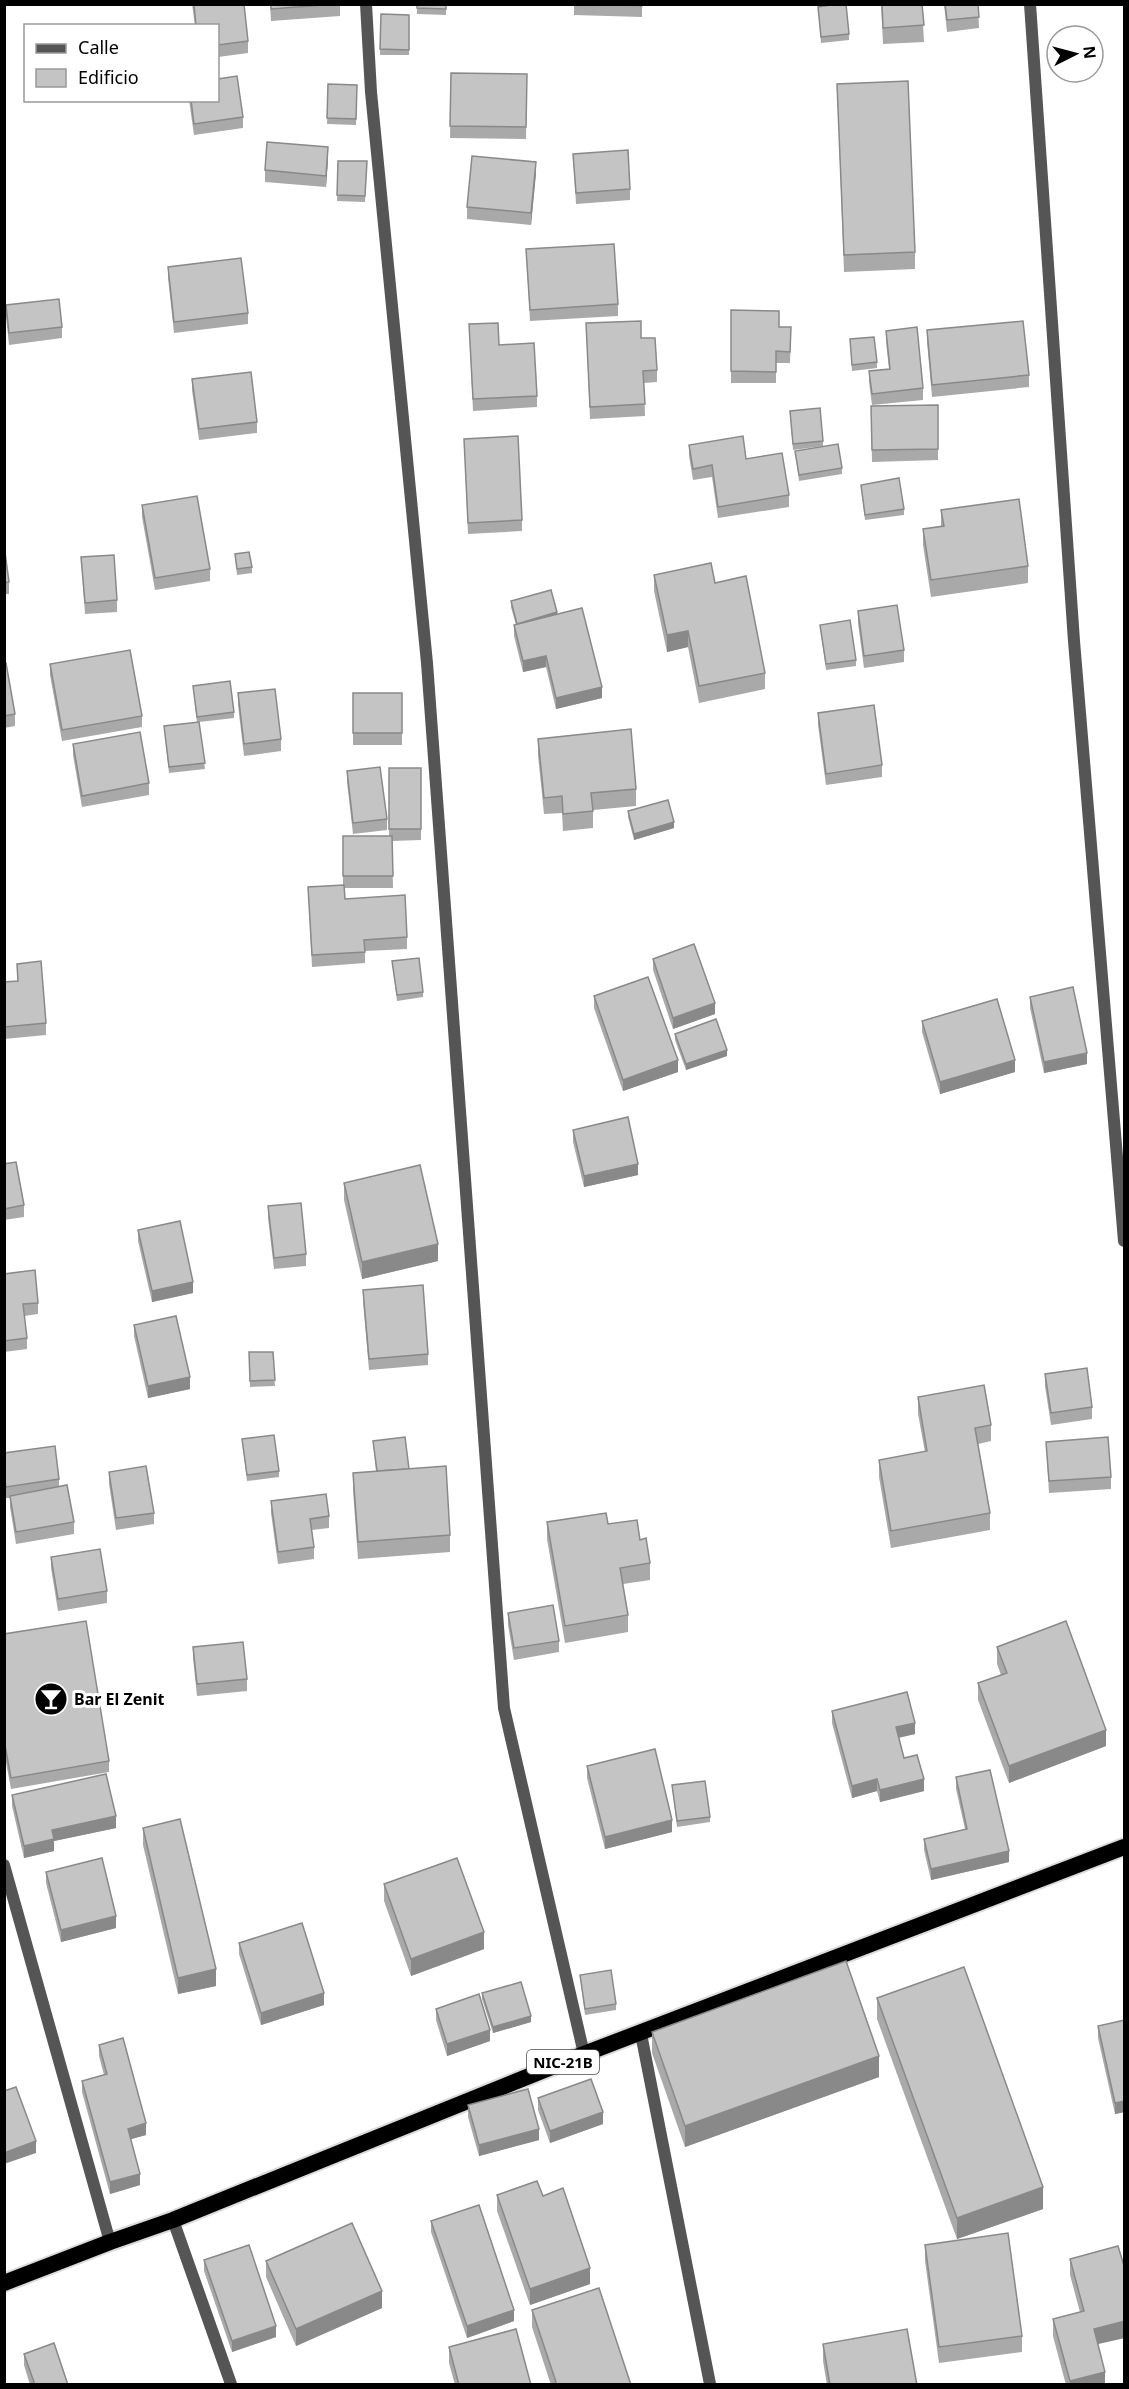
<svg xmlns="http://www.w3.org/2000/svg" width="1129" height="2389" font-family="'Noto Sans',sans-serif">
	<rect width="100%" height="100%" fill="#fff"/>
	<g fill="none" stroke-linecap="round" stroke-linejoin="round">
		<defs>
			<path id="trunk" d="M4,2283L110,2242L173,2220L584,2054L1124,1847"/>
		</defs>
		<use href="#trunk" stroke="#dbdbdb" stroke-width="20"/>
		<g stroke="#555" stroke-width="12">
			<path d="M366,4L371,92L427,663L504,1708L584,2054"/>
			<path d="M1030,4L1074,641L1124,1241"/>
			<path d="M4,1865L110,2242"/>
			<path d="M641,2034L710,2384"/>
			<path d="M173,2220L231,2384"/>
		</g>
		<use href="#trunk" stroke="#000" stroke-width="16"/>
	</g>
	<g fill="#a9a9a9">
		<path d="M192,4H244L248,41V53L218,57V26H195Z"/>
		<path d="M270,4H340V16L271,21Z"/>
		<path d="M417,4H446V15L417,14Z"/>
		<path d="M574,4H642V17L574,15Z"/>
		<path d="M881,4H922L924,42L883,44Z"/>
		<path d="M944,4H978L979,28L947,32Z"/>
		<path d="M818,7L849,34V40L821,43Z"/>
		<path d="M381,14L409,15V55H380Z"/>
		<path d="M451,73L527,74L526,139L450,138Z"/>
		<path d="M328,84L357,85L356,125L327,124Z"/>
		<path d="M837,84L915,252V269L844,272Z"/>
		<path d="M189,100H218L243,117V128L194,135Z"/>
		<path d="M573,154L630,189V200L576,204Z"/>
		<path d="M328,159L326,187L265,182V170Z"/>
		<path d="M338,161H367L365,202L337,201Z"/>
		<path d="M536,173L531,225L467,219V207Z"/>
		<path d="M526,249L618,304V316L530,321Z"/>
		<path d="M168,267L248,313V324L174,333L168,278Z"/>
		<path d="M6,305L62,327V338L9,345L6,316Z"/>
		<path d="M731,310L779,327H791L790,363H776V383H731Z"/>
		<path d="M586,323L641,338L657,370V382L644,383L645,416L590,419Z"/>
		<path d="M469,324L499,345L537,396V407L473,411Z"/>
		<path d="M927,330L1029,375V387L932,397L927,342Z"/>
		<path d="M886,331L923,388V400L872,405L869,382V371L889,369L886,342Z"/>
		<path d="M850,339L877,362V368L852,371Z"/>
		<path d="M192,379L257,422V433L199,440L192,390Z"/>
		<path d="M938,405V460L872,462L871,406Z"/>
		<path d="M790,411L823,441V446L793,450Z"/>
		<path d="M464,439L522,520V531L468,534Z"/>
		<path d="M689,445L746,459L789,495V507L718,518L712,477L693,480L689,456Z"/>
		<path d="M795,451L842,468V474L799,481Z"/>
		<path d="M861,485L904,509V515L865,520Z"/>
		<path d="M142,505L210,569V581L155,590L142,517Z"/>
		<path d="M941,510L1028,566V583L931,597L923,545V529L941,526Z"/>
		<path d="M4,545L9,582V594H4Z"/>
		<path d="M235,554L252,567V573L237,575Z"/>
		<path d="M81,557L117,600V612L85,614Z"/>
		<path d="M654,575L765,673V689L699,703L688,647L667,652L654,591Z"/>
		<path d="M511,601L557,614L602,698L556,709L546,667L523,672L514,636V625H516L511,607Z"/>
		<path d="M858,611L904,650V662L864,668L858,623Z"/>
		<path d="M820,625L856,660V666L826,670Z"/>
		<path d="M4,663L15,714V726L4,728Z"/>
		<path d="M50,664L142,716V727L62,741L50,675Z"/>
		<path d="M193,686L234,712V718L199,722L205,769L169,773L164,726L197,723Z"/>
		<path d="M238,693L281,739V751L244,756L238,705Z"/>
		<rect x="353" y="693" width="49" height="52"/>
		<path d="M818,713L882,765V777L826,785L818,725Z"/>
		<path d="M538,739L636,789V806L593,810V828L563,831L562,813L544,814L538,755Z"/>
		<path d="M73,744L149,783V795L82,807L73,755Z"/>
		<path d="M389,768H421V840L392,841L393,888H344L345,899L407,937V949L365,951V963L312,967L308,887L343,885V836H389Z"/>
		<path d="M347,771L387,819V830L353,834L347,782Z"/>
		<path d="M628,811L674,828L634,840L628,817Z"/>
		<path d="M653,959L715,1014L673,1029L653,970Z"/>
		<path d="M392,961L423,992V997L397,1001Z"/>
		<path d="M17,964L46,1023V1035L4,1039V982L17,981Z"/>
		<path d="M594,996L678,1072L623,1091L594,1008Z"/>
		<path d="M1030,997L1087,1064L1044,1073L1030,1008Z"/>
		<path d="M922,1021L1015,1072L940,1094L922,1032Z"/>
		<path d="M675,1034L727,1056L686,1070L675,1040Z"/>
		<path d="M573,1130L638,1175L584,1187L573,1142Z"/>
		<path d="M4,1164L24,1205V1217L4,1220Z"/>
		<path d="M344,1183L438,1261L362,1279L344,1200Z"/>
		<path d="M268,1206L306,1254V1266L274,1269L268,1218Z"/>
		<path d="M138,1230L193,1293L152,1302L138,1241Z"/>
		<path d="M4,1274L38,1303V1314L24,1316L27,1338V1349L4,1352Z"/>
		<path d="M363,1290L428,1354V1365L369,1370L363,1301Z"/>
		<path d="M134,1325L190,1389L148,1398L134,1336Z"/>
		<path d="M249,1352H273L275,1386L250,1387Z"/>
		<path d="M1045,1374L1092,1407V1419L1051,1425L1045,1386Z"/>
		<path d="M918,1397L991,1425V1441L978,1444L990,1513V1530L891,1548L879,1477V1460L925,1452L918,1414Z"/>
		<path d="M242,1439L279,1471V1477L247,1481Z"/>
		<path d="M373,1441L409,1469L450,1535V1552L358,1559L353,1490V1473L376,1471Z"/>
		<path d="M1046,1442L1111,1477V1489L1049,1493Z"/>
		<path d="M4,1453L59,1479V1487L74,1522V1534L16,1544L10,1507V1498H6L4,1486Z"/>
		<path d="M109,1472L154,1513V1524L116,1530L109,1484Z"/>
		<path d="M271,1501L329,1516V1528L312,1530L314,1547V1559L278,1564L271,1513Z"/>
		<path d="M547,1522L608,1524L640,1540L650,1563V1580L623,1584L628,1615V1632L565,1643L547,1539Z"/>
		<path d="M51,1557L107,1591V1603L58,1611L51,1568Z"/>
		<path d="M508,1613L559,1641V1652L514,1660L508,1625Z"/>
		<path d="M4,1634L109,1761V1772L11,1789L4,1752Z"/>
		<path d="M193,1647L247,1679V1691L197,1696L193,1658Z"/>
		<path d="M997,1647L1106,1746L1009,1783L978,1700V1683L1001,1675L997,1664Z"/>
		<path d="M832,1711L915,1734L899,1738L904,1758L924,1791L880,1802L877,1791L852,1798L832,1723Z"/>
		<path d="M587,1766L672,1832L605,1849L587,1778Z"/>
		<path d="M956,1777L1009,1862L931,1880L924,1850V1839L965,1829L956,1789Z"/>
		<path d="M672,1785L710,1817V1822L677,1827Z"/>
		<path d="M12,1795L116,1828L54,1841V1851L24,1858L12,1806Z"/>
		<path d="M143,1828L216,1986L178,1994L143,1845Z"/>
		<path d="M46,1872L116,1928L61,1942L46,1883Z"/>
		<path d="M384,1884L484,1949L411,1976L384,1901Z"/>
		<path d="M239,1943L324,2005L261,2025L239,1954Z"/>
		<path d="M580,1975L616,2004V2010L585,2015Z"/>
		<path d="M482,1993L531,2022L493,2033L482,1999Z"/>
		<path d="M877,1998L1043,2209L957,2239L877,2019Z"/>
		<path d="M436,2009L490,2041L447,2056L436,2020Z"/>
		<path d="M1125,2020V2112L1115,2114L1098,2038V2026Z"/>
		<path d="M652,2032L879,2077L685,2147L652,2053Z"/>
		<path d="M99,2045L146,2135L131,2139L140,2185L110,2194L82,2092V2081L104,2075L99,2056Z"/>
		<path d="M538,2098L603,2124L550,2143L538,2110Z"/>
		<path d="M468,2105L539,2140L479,2156L468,2117Z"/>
		<path d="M497,2195L543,2196L590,2284L530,2305L497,2211Z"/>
		<path d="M431,2221L514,2321L467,2338L431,2232Z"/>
		<path d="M925,2245L1022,2336V2352L939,2363L925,2261Z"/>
		<path d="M1070,2259L1105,2385H1066L1053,2336V2319L1080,2312L1070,2275Z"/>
		<path d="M204,2260L276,2337L232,2352L204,2271Z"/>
		<path d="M266,2261L382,2308L296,2346L266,2277Z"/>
		<path d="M532,2310L631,2385H551L532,2327Z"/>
		<path d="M823,2344L917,2385H827L823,2361Z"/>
		<path d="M449,2347L531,2385H455L449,2363Z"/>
		<path d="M24,2354L68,2385H30L24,2365Z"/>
	</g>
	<g fill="#898989">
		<path d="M328,147V159L326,187V176Z"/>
		<path d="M536,162V173L531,225V213Z"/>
		<path d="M557,612V618L517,624Z"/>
		<path d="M688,631V647L667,652V635Z"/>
		<path d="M546,656V667L523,672V661Z"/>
		<path d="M602,687V698L556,709V698Z"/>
		<path d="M674,822V828L634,840V834Z"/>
		<path d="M715,1003V1014L673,1029V1018Z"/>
		<path d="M727,1050V1056L686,1070V1064Z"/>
		<path d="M1087,1053V1064L1044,1073V1062Z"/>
		<path d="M678,1060V1072L623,1091V1080Z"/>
		<path d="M1015,1060V1072L940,1094V1082Z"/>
		<path d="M638,1164V1175L584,1187V1176Z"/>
		<path d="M438,1244V1261L362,1279V1262Z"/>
		<path d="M193,1282V1293L152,1302V1291Z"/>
		<path d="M190,1377V1389L148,1398V1386Z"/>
		<path d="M915,1723V1734L896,1738V1727Z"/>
		<path d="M1106,1730V1746L1009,1783V1766Z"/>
		<path d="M877,1779V1791L852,1798V1786Z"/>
		<path d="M924,1779V1791L880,1802V1790Z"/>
		<path d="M116,1816V1828L54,1841V1851L24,1858V1846L52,1830Z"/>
		<path d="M672,1820V1832L605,1849V1837Z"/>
		<path d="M1009,1851V1862L931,1880V1869Z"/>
		<path d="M116,1916V1928L61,1942V1930Z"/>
		<path d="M484,1932V1949L411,1976V1959Z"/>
		<path d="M216,1969V1986L178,1994V1978Z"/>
		<path d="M324,1993V2005L261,2025V2013Z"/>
		<path d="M531,2016V2022L493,2033V2027Z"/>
		<path d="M490,2030V2041L447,2056V2044Z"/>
		<path d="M879,2056V2077L685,2147V2126Z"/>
		<path d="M1125,2101V2112L1115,2114V2103Z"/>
		<path d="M603,2112V2124L550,2143V2131Z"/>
		<path d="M146,2123V2135L128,2140V2129Z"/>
		<path d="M539,2129V2140L479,2156V2145Z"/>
		<path d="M36,2141V2153L4,2164V2153Z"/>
		<path d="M140,2174V2185L110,2194V2182Z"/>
		<path d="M1043,2187V2209L957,2239V2218Z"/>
		<path d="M590,2268V2284L530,2305V2289Z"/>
		<path d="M382,2291V2308L296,2346V2329Z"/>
		<path d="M514,2310V2321L467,2338V2326Z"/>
		<path d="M1125,2321V2338L1094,2345V2329Z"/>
		<path d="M276,2326V2337L232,2352V2341Z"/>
		<path d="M1105,2372V2385H1070V2381Z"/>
	</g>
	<g fill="#c4c4c4" stroke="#898989" stroke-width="1.5">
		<path d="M194,4H244L248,41L218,45V26H196Z"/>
		<path d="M271,4H336L271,9Z"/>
		<path d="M417,4H446V9L417,8Z"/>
		<path d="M608,4H642V6Z"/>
		<path d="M837,4H846L849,34L821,37L818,7Z"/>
		<path d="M882,4H922L924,25L883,28Z"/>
		<path d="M945,4H978L979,17L947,20Z"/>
		<path d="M381,14L409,15V50L380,49Z"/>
		<path d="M451,73L527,74L526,127L450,126Z"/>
		<path d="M237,76L243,117L194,124L191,100H218V79Z"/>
		<path d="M908,81L915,252L844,255L837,84Z"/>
		<path d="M328,84L357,85L356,119L327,118Z"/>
		<path d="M267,142L328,147L326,176L265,170Z"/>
		<path d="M628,150L630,189L576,193L573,154Z"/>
		<path d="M472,156L536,162L531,213L467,207Z"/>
		<path d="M338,161H367L365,196L337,195Z"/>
		<path d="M614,244L618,304L530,310L526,249Z"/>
		<path d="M241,258L248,313L174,322L168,267Z"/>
		<path d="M59,299L62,327L9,333L6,305Z"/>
		<path d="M731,310L779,311V327H791L790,352L776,351V372L731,371Z"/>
		<path d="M641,321V338H655L657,370L643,371L645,404L590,407L586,323Z"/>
		<path d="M1023,321L1029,375L932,385L927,330Z"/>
		<path d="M498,323L499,345L534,343L537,396L473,399L469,324Z"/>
		<path d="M917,327L923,388L872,394L869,371L890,369L886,331Z"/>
		<path d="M874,337L877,362L852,365L850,339Z"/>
		<path d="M251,372L257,422L199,429L192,379Z"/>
		<path d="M938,405V449L872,450L871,406Z"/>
		<path d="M820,408L823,441L793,444L790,411Z"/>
		<path d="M518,436L522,520L468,523L464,439Z"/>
		<path d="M743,436L746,459L782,453L789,495L718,507L712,465L693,469L689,445Z"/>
		<path d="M838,444L842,468L799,475L795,451Z"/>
		<path d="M899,478L904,509L865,515L861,485Z"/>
		<path d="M197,496L210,569L155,578L142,505Z"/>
		<path d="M1019,499L1028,566L931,580L923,529L944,526L941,510Z"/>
		<path d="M4,545L9,582L4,583Z"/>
		<path d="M249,552L252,567L237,569L235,554Z"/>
		<path d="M114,555L117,600L85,603L81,557Z"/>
		<path d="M711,563L715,583L746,576L765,673L699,686L688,631L667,635L654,575Z"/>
		<path d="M551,590L557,612L517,624L511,601Z"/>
		<path d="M897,605L904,650L864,656L858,611Z"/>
		<path d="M582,608L602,687L556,698L546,656L523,661L514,625Z"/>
		<path d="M850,620L856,660L826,664L820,625Z"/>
		<path d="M130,650L142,716L62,730L50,664Z"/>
		<path d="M4,663H6L15,714L4,716Z"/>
		<path d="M230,681L234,712L197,717L193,686Z"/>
		<path d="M275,689L281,739L244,744L238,693Z"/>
		<rect x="353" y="693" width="49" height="40"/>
		<path d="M874,705L882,765L826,774L818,713Z"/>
		<path d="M199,722L205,763L169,767L164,726Z"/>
		<path d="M631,729L636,789L591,793L593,811L563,814L562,796L544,798L538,739Z"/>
		<path d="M140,732L149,783L82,796L73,744Z"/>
		<path d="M380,767L387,819L353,823L347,771Z"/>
		<rect x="389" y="768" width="32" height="61"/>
		<path d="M668,800L674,822L634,834L628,811Z"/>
		<path d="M343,836H392L393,876H343Z"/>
		<path d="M344,885L345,899L405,895L407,937L364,940L365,952L312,955L308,887Z"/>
		<path d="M694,944L715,1003L673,1018L653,959Z"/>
		<path d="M419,958L423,992L397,995L392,961Z"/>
		<path d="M41,961L46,1023L4,1027V982L18,981L17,964Z"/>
		<path d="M648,977L678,1060L623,1080L594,996Z"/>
		<path d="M1073,987L1087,1053L1044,1062L1030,997Z"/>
		<path d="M997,999L1015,1060L940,1082L922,1021Z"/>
		<path d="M716,1019L727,1050L686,1064L675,1034Z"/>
		<path d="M628,1117L638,1164L584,1176L573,1130Z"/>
		<path d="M16,1162L24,1205L4,1209V1164Z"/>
		<path d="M420,1165L438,1244L362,1262L344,1183Z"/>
		<path d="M301,1203L306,1254L274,1258L268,1206Z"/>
		<path d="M180,1221L193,1282L152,1291L138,1230Z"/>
		<path d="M35,1270L38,1303L23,1304L27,1338L4,1341V1274Z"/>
		<path d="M423,1285L428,1354L369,1359L363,1290Z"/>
		<path d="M176,1316L190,1377L148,1386L134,1325Z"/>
		<path d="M249,1352H273L275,1380L250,1381Z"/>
		<path d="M1087,1368L1092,1407L1051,1413L1045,1374Z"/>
		<path d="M984,1385L991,1425L975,1428L990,1513L891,1531L879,1460L927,1451L918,1397Z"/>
		<path d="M274,1435L279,1471L247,1475L242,1439Z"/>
		<path d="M405,1437L409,1469L377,1471L373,1441Z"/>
		<path d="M1108,1437L1111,1477L1049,1481L1046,1442Z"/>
		<path d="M55,1446L59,1479L6,1487L4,1475V1453Z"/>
		<path d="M146,1466L154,1513L116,1518L109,1472Z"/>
		<path d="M446,1466L450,1535L358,1542L353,1473Z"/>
		<path d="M67,1485L74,1522L16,1532L10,1496Z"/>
		<path d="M326,1494L329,1516L310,1519L314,1547L278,1552L271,1501Z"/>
		<path d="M606,1513L608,1524L637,1520L640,1540L646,1538L650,1563L620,1568L628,1615L565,1626L547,1522Z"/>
		<path d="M100,1549L107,1591L58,1599L51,1557Z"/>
		<path d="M553,1605L559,1641L514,1648L508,1613Z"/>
		<path d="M86,1621L109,1761L11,1778L4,1740V1634Z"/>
		<path d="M1066,1621L1106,1730L1009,1766L978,1683L1007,1673L997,1647Z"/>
		<path d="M243,1642L247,1679L197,1684L193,1647Z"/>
		<path d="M907,1692L915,1723L896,1727L904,1758L917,1755L924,1779L880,1790L877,1779L852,1786L832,1711Z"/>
		<path d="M655,1749L672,1820L605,1837L587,1766Z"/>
		<path d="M990,1770L1009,1851L931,1869L924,1839L967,1829L956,1777Z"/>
		<path d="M106,1774L116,1816L52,1830L54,1839L24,1846L12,1795Z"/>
		<path d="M705,1781L710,1817L677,1821L672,1785Z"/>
		<path d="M180,1819L216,1969L178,1978L143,1828Z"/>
		<path d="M102,1858L116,1916L61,1930L46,1872Z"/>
		<path d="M457,1858L484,1932L411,1959L384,1884Z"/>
		<path d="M302,1923L324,1993L261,2013L239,1943Z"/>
		<path d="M846,1961L879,2056L685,2126L652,2032Z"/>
		<path d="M964,1967L1043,2187L957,2218L877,1998Z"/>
		<path d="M611,1970L616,2004L585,2009L580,1975Z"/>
		<path d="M521,1982L531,2016L493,2027L482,1993Z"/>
		<path d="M479,1994L490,2030L447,2044L436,2009Z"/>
		<path d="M1125,2020V2101L1115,2103L1098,2026Z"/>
		<path d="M123,2038L146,2123L128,2129L140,2174L110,2182L82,2081L107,2074L99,2045Z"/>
		<path d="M591,2079L603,2112L550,2131L538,2098Z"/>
		<path d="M16,2087L36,2141L4,2153V2091Z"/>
		<path d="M528,2089L539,2129L479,2145L468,2105Z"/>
		<path d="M537,2181L543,2196L563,2188L590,2268L530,2289L497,2195Z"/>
		<path d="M479,2205L514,2310L467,2326L431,2221Z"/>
		<path d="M352,2223L382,2291L296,2329L266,2261Z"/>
		<path d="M1008,2233L1022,2336L939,2347L925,2245Z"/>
		<path d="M249,2245L276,2326L232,2341L204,2260Z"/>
		<path d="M1118,2246L1125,2269V2321L1094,2329L1105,2372L1070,2381L1053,2319L1084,2311L1070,2259Z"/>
		<path d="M599,2288L631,2385H557L532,2310Z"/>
		<path d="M516,2329L531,2385H459L449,2347Z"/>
		<path d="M907,2329L917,2385H830L823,2344Z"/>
		<path d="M54,2343L68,2385H35L24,2354Z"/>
	</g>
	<defs>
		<symbol id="bar-disc" viewBox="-11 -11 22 22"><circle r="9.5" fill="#000" stroke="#fff"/><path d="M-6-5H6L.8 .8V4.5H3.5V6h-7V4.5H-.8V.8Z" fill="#fff"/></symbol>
	</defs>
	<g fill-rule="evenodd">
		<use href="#bar-disc" x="32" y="1680" width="38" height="38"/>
	</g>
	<g text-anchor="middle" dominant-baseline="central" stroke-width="6" stroke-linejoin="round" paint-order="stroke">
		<rect fill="#fff" stroke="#4c4c4c" stroke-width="1.5" x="527" y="2050" width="72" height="24" rx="4.5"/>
		<g font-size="15" font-weight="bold" fill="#000">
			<text x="563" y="2062">NIC-21B</text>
		</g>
		<g font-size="16" font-weight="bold" fill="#000" stroke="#fff" text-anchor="start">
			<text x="74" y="1699">Bar El Zenit</text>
		</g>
	</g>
	<rect width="1129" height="2389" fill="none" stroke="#000000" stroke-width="12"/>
	<rect x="24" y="24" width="195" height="78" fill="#ffffff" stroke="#999999" stroke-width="1.5"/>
	<rect x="36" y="44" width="30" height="9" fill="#555555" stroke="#999999" stroke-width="1.5"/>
	<text x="78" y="54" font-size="18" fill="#000000">Calle</text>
	<rect x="36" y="69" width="30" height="18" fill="#c4c4c4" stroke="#999999" stroke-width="1.5"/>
	<text x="78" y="84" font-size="18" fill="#000000">Edificio</text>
	<g transform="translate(1075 54) rotate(84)"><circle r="28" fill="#ffffff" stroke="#999999" stroke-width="1.5"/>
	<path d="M0-4.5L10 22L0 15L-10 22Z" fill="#000000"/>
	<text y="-9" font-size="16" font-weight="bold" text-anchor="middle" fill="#000000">N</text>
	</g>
</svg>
